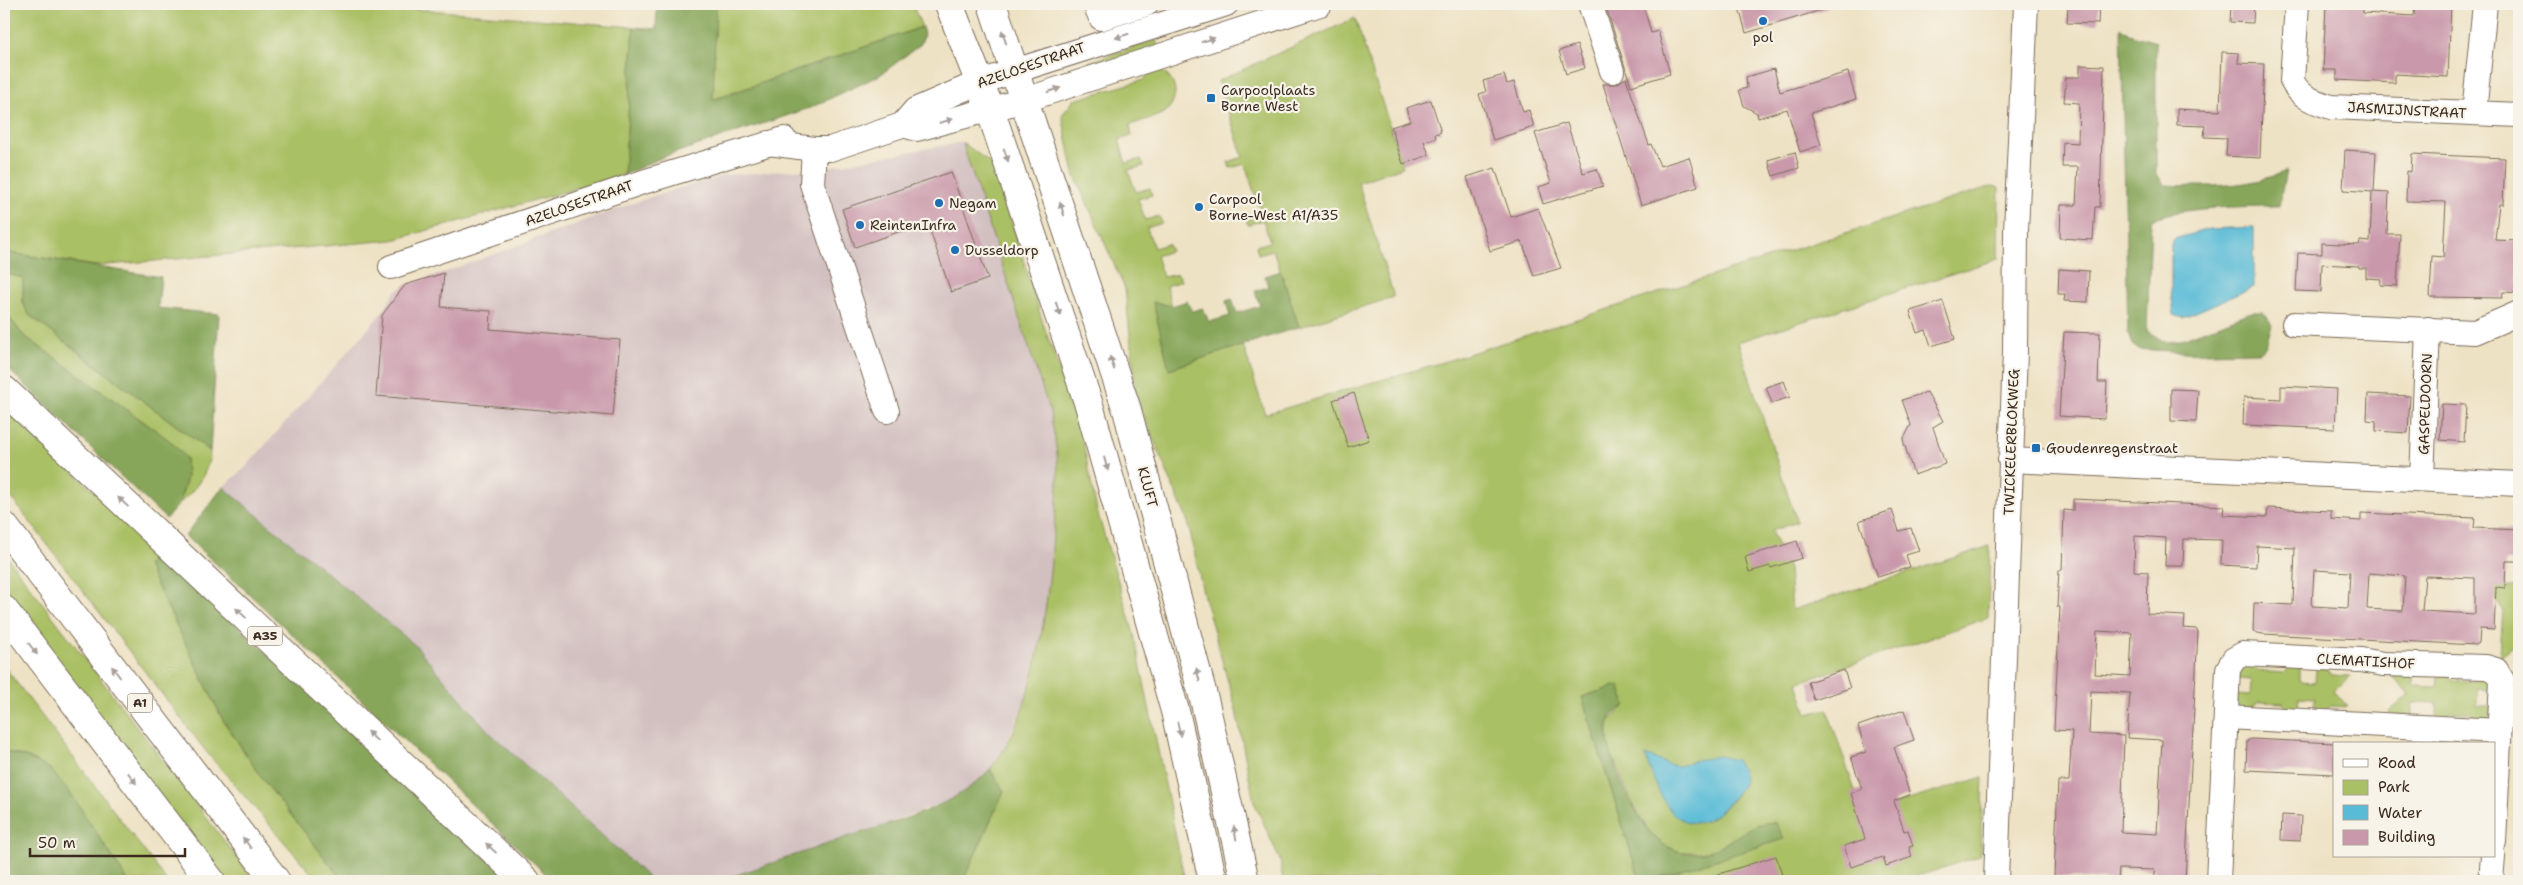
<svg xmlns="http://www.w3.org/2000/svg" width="2523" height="885" font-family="'Shantell Sans',sans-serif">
	<rect width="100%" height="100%" fill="#f7f3e8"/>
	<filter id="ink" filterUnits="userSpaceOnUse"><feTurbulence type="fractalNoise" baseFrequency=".02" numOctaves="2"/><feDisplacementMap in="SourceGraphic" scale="10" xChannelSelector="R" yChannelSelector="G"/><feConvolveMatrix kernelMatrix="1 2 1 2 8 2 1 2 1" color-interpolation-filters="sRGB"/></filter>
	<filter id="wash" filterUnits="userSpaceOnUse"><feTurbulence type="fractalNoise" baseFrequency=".0096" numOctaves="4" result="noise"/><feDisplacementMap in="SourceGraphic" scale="20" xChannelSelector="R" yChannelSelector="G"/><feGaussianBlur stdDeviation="1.12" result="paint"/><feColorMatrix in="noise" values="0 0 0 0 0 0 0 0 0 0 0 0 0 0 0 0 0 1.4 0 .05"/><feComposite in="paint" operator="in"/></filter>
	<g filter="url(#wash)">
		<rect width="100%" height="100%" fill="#eee2c4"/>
		<path fill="#d2bfc0" d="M962,142L1050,412L1057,452L1058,481L1050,582L1042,632L1025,701L1000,758L986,774L966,791L949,800L900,819L718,881H652L489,732L416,646L223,487L245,468L347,353L380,315L396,290L650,197L725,175L821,168Z"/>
		<g fill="#aac065" stroke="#727542" fill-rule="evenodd">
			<path d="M4,4H356L634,27L624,175L393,240L97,266L10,253L4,248Z"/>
			<path d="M716,4H912L922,27L712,100Z"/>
			<path d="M1355,18L1403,167L1358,182L1394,297L1299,327L1273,250L1258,254L1256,246L1270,242L1263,220L1248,225L1246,219L1261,214L1245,164L1230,168L1228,162L1243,157L1218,81Z"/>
			<path d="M1156,40L1159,51L1062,76V71Z"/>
			<path d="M1156,67C1170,75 1181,88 1171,105C1169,108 1167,112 1164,113C1154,118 1141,121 1130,125L1132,136L1119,140L1126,163L1141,159L1144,166L1128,170L1136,192L1150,188L1152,195L1138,199L1145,220L1159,216L1162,223L1147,228L1154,248L1168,244L1171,251L1156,256L1163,277L1178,274L1181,281L1166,286L1172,306L1153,302L1169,369L1243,345L1265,414L1446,361L1992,186L1999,187L1998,259L1738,342L1797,522L1771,531L1789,569L1792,610L1990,546L1988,618L1797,683L1807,714L1827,709L1863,814L1983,777L1980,856L1902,881H1647L1783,838L1744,832L1710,852H1681L1663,845L1649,831L1632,803L1608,746V722L1626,705L1619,685L1582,697L1640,881H1283L1280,860L1254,802L1235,706L1204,597L1188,522L1137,400L1125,289L1074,174L1062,115L1074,100L1143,80ZM1645,755L1670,765L1681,766L1692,761L1741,768C1750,789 1722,812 1706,822Z"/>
			<path d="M962,142L994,166L1043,323L1081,433L1097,511L1134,634L1185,881H963L1004,791L990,769C1035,718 1048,604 1053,537C1055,518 1058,499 1058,480C1059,457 1054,435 1050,412Z"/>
			<path d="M4,273L23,278V303L29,315L210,451C209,474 195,489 179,504L187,477L186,458L169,440L23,335L4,311Z"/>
			<path d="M4,407L161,554L147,565L223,720L261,777L343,881H318L208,754L4,488Z"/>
			<path d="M4,553L255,881H224L34,633L4,593Z"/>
			<path d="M2492,586L2519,588V642L2500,656L2503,609L2492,594Z"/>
			<path d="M2251,663L2258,671L2284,673L2292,665L2300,668V681L2315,682L2316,670L2325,666L2332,675L2350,676L2334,691L2348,707L2331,706L2323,713H2317L2314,710L2315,698L2299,697L2298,709L2290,712L2283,703L2258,702L2249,710L2241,709L2234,702L2236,695L2250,696L2251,680L2237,679L2236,669Z"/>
			<path d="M4,666L167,881H128L69,791L29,758L4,751Z"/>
			<path d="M2445,672L2452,681L2471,682L2480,674L2493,681L2491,690L2477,689V706H2490L2491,715L2485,721H2477L2470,713L2451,712L2443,719L2436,716V703L2412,702V715L2391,716L2388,713L2409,694L2390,673L2414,674L2413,686L2437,687L2438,675Z"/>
		</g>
		<g fill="#87a65a" stroke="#61683c">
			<path d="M657,4H716L713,100L922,27L924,34L921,44L880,75L810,108L663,157L624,175L634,27L656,29Z"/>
			<path d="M2121,27L2129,34L2156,42V173L2165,185C2206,187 2249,188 2286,171L2279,206C2254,206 2169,207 2151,221L2147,331L2165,342L2177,341L2251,312H2263L2272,324L2266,346L2259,352L2201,353L2138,349L2132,345L2128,334Z"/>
			<path d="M4,248L10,253L161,277L158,308L219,314L210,451L29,315L23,303V278L4,273Z"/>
			<path d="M1281,271L1299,327L1169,369L1153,302L1172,306L1187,301L1192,311L1203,308L1209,322L1230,316L1226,301L1232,299L1237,313L1260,306L1255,291L1268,287L1265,276Z"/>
			<path d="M4,311L23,335L169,440L186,458L187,477L179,504L166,519L4,365Z"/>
			<path d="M223,487L416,646L489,732L652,881H553L246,591L185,536Z"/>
			<path d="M161,554L511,881H343L261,777L223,720L147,565Z"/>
			<path d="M1619,685L1626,705C1619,710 1610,715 1608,724C1602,748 1633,813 1650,832C1658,841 1668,849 1681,852C1726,861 1744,817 1776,823L1784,839L1647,881H1640L1582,697Z"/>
			<path d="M4,751L29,758L50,769L69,791L128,881H9L4,861Z"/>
			<path d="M990,769L1004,791L963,881H718C761,867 804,852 847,837C894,822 957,807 990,769Z"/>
		</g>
		<g fill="#59bbd7" stroke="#4a727a">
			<path d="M2254,227V287L2182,318L2174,315L2171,291V244L2174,239L2209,229Z"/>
			<path d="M1645,755L1670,765L1680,766L1692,761L1719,756L1736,760C1741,767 1746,776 1743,785C1741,790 1734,795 1731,800C1716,817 1697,832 1676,816C1660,802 1652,774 1645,755Z"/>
		</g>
		<g id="blocks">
			<g fill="#c999ab" fill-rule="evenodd">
				<path d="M1605,4H1643L1651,33L1658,31L1670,74L1631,86Z"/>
				<path d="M1738,4H1827L1828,8L1746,33Z"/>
				<path d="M2068,4H2099L2098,24L2067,23Z"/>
				<path d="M2231,4H2254L2253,23L2230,22Z"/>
				<path d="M2326,4H2363V13L2414,16L2415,4H2451L2448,77L2395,74V83L2337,80V70H2323Z"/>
				<path d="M1577,45L1585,68L1566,74L1559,51Z"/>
				<path d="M2222,52L2239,53L2238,63L2264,64L2260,158L2226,156L2227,138L2204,137L2205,126L2177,125V109L2220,111Z"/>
				<path d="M2080,65L2104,66L2100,207H2095L2093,240L2060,238L2061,205H2076L2078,167H2062L2063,142L2078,143L2079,103L2064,102L2066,77H2080Z"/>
				<path d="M1774,69L1780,92L1848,72L1856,99L1811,113L1821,145L1800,152L1787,109L1758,118L1757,113L1744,106L1739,90L1747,88L1746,77Z"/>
				<path d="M1504,75L1507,84L1514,82L1523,112L1529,110L1534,127L1493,140L1479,94L1486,92L1483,81Z"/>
				<path d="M1626,78L1649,145L1651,144L1660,166L1689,157L1698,187L1641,205L1603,84H1616Z"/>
				<path d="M1431,100L1441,132L1435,134L1436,138L1424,141L1429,155L1403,164L1391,127L1410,121L1406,108Z"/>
				<path d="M1567,123L1583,173L1597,169L1603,186L1543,204L1538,187L1551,183L1535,133Z"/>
				<path d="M2345,150L2376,152L2374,192L2343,190Z"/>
				<path d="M1795,152L1799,168L1773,176L1768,160Z"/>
				<path d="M2412,154L2505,158L2503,204H2499L2495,240L2519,241V293L2503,292L2502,298L2430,297L2432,256L2443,257L2446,202L2406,201L2407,171L2411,172Z"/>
				<path d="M1495,168L1511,217L1538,208L1561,268L1534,276L1522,241L1490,251L1467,177Z"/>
				<path d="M951,172L988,279L951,292L927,222L855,247L842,209Z"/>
				<path d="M2372,192L2389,193L2387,234H2400L2397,286L2380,285L2381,279L2366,278V268H2359V266L2322,264L2321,292L2296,291L2298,253L2322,254V243L2359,245L2360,241L2370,242Z"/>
				<path d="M2059,269L2089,271L2088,302L2064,301L2065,294H2058Z"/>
				<path d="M444,273L441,307L491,311L490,329L620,340L613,416L376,396L382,315L405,285Z"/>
				<path d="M1943,301L1955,339L1931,346L1926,330L1917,333L1910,311Z"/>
				<path d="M2064,332L2100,333L2098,382H2107L2105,419L2059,416Z"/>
				<path d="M1784,381L1790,397L1772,403L1766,387Z"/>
				<path d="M2281,386L2337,389L2335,429L2243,425L2244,397L2281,399Z"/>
				<path d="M2171,389L2198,390L2196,422L2171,421Z"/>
				<path d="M1927,392L1943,421L1933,427L1945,464L1914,475L1903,440L1911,425L1902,400Z"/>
				<path d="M1354,393L1369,440L1348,447L1333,400Z"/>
				<path d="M2368,394L2410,396L2408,433L2376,431V421L2367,420Z"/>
				<path d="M2442,404L2466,405L2464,442L2440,440Z"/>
				<path d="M2073,499L2224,506L2223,515L2267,517L2268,508L2331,511V519L2361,521V513L2475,518L2474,528L2519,530V561H2506L2505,588L2496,587L2494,630L2480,629L2479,643L2476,645L2263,634L2253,632L2254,603L2293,605L2295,548L2257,546L2256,567L2221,565L2222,540L2184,539L2183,566H2165L2166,538L2135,536L2134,571L2148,572L2147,614L2185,616L2184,628L2196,629L2198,632L2185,881H2155V870L2119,869L2118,881L2054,876L2058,781H2069L2072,731L2054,730L2060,607H2057L2059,570H2062L2064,510L2073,511ZM2314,570L2350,572L2348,608L2312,606ZM2369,573L2405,576L2403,611L2367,609ZM2425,576L2475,578V614L2422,611ZM2097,631L2132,633L2130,676L2095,674ZM2091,691L2130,693L2127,738L2162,740L2157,834L2121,832L2124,736L2089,734Z"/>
				<path d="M1892,510L1899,531L1911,528L1919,551L1906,555L1910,567L1878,577L1859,521Z"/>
				<path d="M1797,541L1802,558L1771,568L1770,566L1749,572L1745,557Z"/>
				<path d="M1844,670L1850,688L1814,700L1808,682Z"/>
				<path d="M1904,710L1914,740L1894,747L1910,795L1894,801L1904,831L1908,830L1913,846L1909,847L1912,857L1886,866L1883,857L1851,867L1844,846L1865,839L1851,793L1862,789L1851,757L1866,752L1858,726Z"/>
				<path d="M2251,739L2334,743V774L2246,770L2247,741Z"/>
				<path d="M2282,815L2301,816L2300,841L2281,840Z"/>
				<path d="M1776,856L1784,881H1710L1709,877Z"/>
			</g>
		</g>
	</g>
	<g filter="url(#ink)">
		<use href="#blocks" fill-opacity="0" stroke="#7a6a58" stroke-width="1"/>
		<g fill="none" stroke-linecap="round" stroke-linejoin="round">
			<defs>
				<g id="minor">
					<path d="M1095,4L1101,18L1146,4"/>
					<path d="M1590,4L1612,71"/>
					<path d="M2297,4L2292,81C2301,98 2313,101 2331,107L2519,115"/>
					<path d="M2474,113L2485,4"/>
					<path d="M902,125L917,129L1025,100L1320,4"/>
					<path d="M769,143L814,149H830L902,125L915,110L980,82L1226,4"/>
					<path d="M814,149L812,184L887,411"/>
					<path d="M391,267L643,182L784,139"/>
					<path d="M2294,324L2475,332L2519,313"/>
					<path d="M2010,460L2519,484"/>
					<path d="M2422,479L2428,329"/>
					<path d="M2226,717L2499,731"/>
					<path d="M1996,881L2015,351L2016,231L2026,4"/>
					<path d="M2218,881L2228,669L2234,659L2243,654L2361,660L2383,664L2486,667L2496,670L2502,680L2494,842"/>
					<path d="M2491,881L2493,856"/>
				</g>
				<g id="major">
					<path d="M949,4L990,109L1089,405L1175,711L1213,881"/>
					<path d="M992,4L1127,410L1205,703L1245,881"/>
				</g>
				<g id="highway">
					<path d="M4,390L526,881"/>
					<path d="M4,526L276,881"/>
					<path d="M4,610L211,881"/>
				</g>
			</defs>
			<use href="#minor" stroke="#7a6a58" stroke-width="26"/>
			<use href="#major" stroke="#7a6a58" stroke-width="30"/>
			<use href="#highway" stroke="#7a6a58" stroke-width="30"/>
			<use href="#minor" stroke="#fff" stroke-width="24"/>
			<use href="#major" stroke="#fff" stroke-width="28"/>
			<use href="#highway" stroke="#fff" stroke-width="28"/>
		</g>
		<defs><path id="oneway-solid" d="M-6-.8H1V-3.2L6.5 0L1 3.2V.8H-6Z" transform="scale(1.25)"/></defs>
		<g fill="#a79f9a">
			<use href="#oneway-solid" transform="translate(1122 36) rotate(163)"/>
			<use href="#oneway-solid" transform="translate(1004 37) rotate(-108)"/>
			<use href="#oneway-solid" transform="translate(1208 40) rotate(-18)"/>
			<use href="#oneway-solid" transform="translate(1054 90) rotate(-18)"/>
			<use href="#oneway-solid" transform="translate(946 121) rotate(-15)"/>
			<use href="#oneway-solid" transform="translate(1006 155) rotate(71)"/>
			<use href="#oneway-solid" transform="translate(1062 209) rotate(-108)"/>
			<use href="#oneway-solid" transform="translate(1058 309) rotate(72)"/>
			<use href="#oneway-solid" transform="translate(1112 363) rotate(-108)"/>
			<use href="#oneway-solid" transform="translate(1106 464) rotate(74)"/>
			<use href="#oneway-solid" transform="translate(123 502) rotate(-137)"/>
			<use href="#oneway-solid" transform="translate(241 613) rotate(-137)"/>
			<use href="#oneway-solid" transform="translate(33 649) rotate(53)"/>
			<use href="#oneway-solid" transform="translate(116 672) rotate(-127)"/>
			<use href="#oneway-solid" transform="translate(1198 675) rotate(-104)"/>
			<use href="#oneway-solid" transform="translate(1179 729) rotate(77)"/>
			<use href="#oneway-solid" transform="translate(372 736) rotate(-137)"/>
			<use href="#oneway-solid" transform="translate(132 778) rotate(53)"/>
			<use href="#oneway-solid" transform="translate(1235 833) rotate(-101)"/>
			<use href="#oneway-solid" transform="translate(247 843) rotate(-127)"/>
			<use href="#oneway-solid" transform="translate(491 848) rotate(-137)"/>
		</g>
	</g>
	<g fill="#1f6fb2" stroke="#f7f3e8" stroke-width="2">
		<circle cx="1763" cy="21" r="5"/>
		<rect x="1206" y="93" width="10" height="10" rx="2.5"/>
		<circle cx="939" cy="203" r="5"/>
		<circle cx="1199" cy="207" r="5"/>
		<circle cx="860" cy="225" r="5"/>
		<circle cx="955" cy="250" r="5"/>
		<rect x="2031" y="443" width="10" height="10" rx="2.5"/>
	</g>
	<g text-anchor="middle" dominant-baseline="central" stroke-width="4.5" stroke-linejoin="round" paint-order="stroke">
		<g fill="#f7f3e8" stroke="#73665b" stroke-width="1">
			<rect x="247.5" y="626.5" width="35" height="19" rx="4"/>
			<rect x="127.5" y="693.5" width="25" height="19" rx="4"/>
		</g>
		<g font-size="12" font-weight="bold" fill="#3b2a1e">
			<text x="265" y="636">A35</text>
			<text x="140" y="703">A1</text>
		</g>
		<g font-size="14" fill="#3b2a1e" stroke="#f7f3e8" text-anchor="start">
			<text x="1763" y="37" text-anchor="middle">pol</text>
			<text x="1221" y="90">Carpoolplaats<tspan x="1221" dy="16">Borne West</tspan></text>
			<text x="1209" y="199">Carpool<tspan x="1209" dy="16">Borne-West A1/A35</tspan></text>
			<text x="949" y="203">Negam</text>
			<text x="870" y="225">ReintenInfra</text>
			<text x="965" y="250">Dusseldorp</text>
			<text x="2046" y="448">Goudenregenstraat</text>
		</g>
		<g font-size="14" fill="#3b2a1e" stroke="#f7f3e8">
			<text transform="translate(1031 65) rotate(-19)">AZELOSESTRAAT</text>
			<text transform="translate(2407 110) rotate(3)">JASMIJNSTRAAT</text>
			<text transform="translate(579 203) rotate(-19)">AZELOSESTRAAT</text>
			<text transform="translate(2425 404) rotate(-88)">GASPELDOORN</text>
			<text transform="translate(2011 442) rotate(-88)">TWICKELERBLOKWEG</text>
			<text transform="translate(1148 487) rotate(75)">KLUFT</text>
			<text transform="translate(2366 661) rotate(3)">CLEMATISHOF</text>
		</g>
	</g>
	<rect width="2523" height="885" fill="none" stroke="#f7f3e8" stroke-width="20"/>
	<rect x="2333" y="742" width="162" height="115" fill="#f7f3e8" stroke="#aca397"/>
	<rect x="2343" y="759" width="25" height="8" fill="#ffffff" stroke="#aca397"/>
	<text x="2378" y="768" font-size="15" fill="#3b2a1e">Road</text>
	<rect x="2343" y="780" width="25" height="15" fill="#aac065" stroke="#aca397"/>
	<text x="2378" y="792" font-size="15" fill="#3b2a1e">Park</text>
	<rect x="2343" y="805" width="25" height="15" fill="#59bbd7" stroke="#aca397"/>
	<text x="2378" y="818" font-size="15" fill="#3b2a1e">Water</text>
	<rect x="2343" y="830" width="25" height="15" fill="#c999ab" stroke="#aca397"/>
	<text x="2378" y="842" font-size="15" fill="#3b2a1e">Building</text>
	<path d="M30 848v8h155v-8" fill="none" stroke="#3b2a1e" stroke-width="2.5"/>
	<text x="38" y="848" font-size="15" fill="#3b2a1e" stroke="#f7f3e8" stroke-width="4" paint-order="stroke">50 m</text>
</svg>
